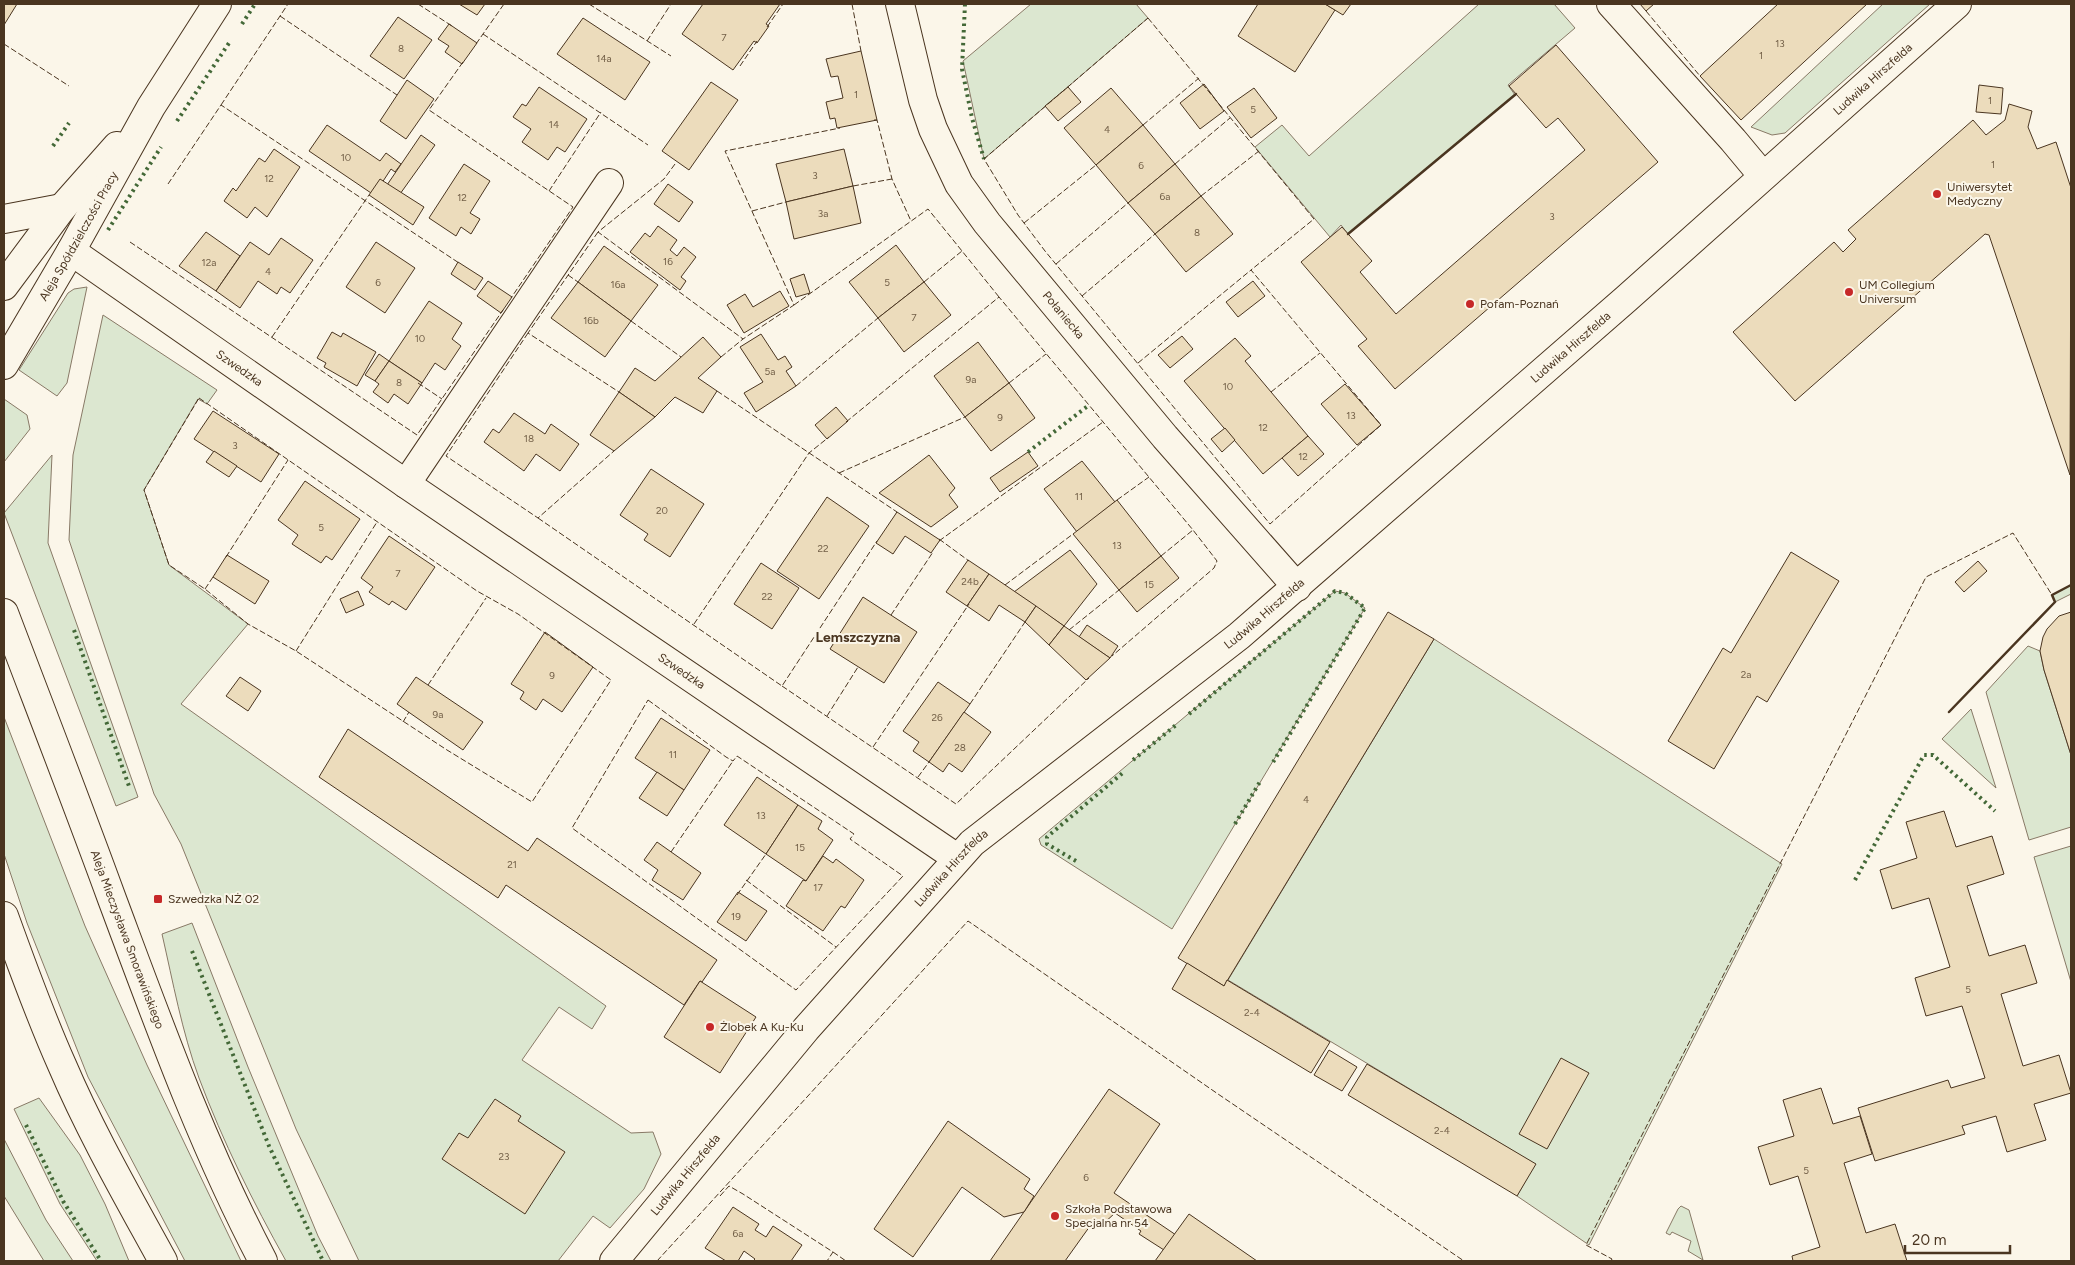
<svg xmlns="http://www.w3.org/2000/svg" width="2075" height="1265" font-family="Figtree,sans-serif">
	<rect width="100%" height="100%" fill="#fbf6e9"/>
	<g fill="#dce7d0" stroke="#887966">
		<path d="M1031,4H1136L1148,18L984,159L963,61Z"/>
		<path d="M1479,4H1554L1575,28L1508,85L1515,95L1348,234L1341,225L1330,237L1255,147L1282,125L1309,156Z"/>
		<path d="M1883,4H1930L1785,133L1772,135L1751,127Z"/>
		<path d="M87,287L67,383L57,396L19,370L68,293L74,289Z"/>
		<path d="M103,315L217,390L207,404L198,399L144,490L169,565L248,624L181,704L606,1006L592,1029L559,1007L522,1060L631,1133L653,1132L661,1154L644,1189L610,1228L593,1216L558,1261H359L296,1129L181,844L154,794L69,540L73,455Z"/>
		<path d="M4,399L27,415L30,429L4,462Z"/>
		<path d="M52,455L48,543L138,797L116,806L4,513Z"/>
		<path d="M2071,585V594L2055,602L2052,595Z"/>
		<path d="M1335,591L1345,593L1365,608L1172,929L1041,845L1039,839Z"/>
		<path d="M1434,639L1782,864L1589,1245L1517,1196L1535,1164L1228,980Z"/>
		<path d="M2028,646L2040,651L2044,670L2071,755V827L2029,840L1986,692Z"/>
		<path d="M1971,709L1996,788L1942,739Z"/>
		<path d="M4,717L85,926L147,1065L241,1261H185L88,1077L27,923L4,854Z"/>
		<path d="M2071,846V982L2034,857Z"/>
		<path d="M192,923L248,1067L318,1236L331,1261H286C253,1202 223,1142 199,1078C182,1032 173,982 162,934Z"/>
		<path d="M39,1098L80,1155L105,1204L129,1261H97L60,1204L14,1109Z"/>
		<path d="M4,1139L46,1220L73,1261H44L4,1196Z"/>
		<path d="M1681,1206L1689,1210L1703,1260L1688,1251L1691,1241L1674,1233L1672,1232L1670,1235L1666,1233L1678,1209Z"/>
	</g>
	<g fill="#ecdcbc" stroke="#4a3520">
		<path d="M4,4H17L4,25Z"/>
		<path d="M459,4H485L477,15Z"/>
		<path d="M703,4H780L766,24L769,26L757,43L754,41L733,70L682,34Z"/>
		<path d="M1258,4H1325L1335,10L1295,72L1238,36Z"/>
		<path d="M1325,4H1351L1343,15Z"/>
		<path d="M1640,4H1654L1646,11Z"/>
		<path d="M1778,4H1867L1741,120L1700,76Z"/>
		<path d="M398,17L432,40L404,79L370,56Z"/>
		<path d="M583,18L650,62L625,100L557,54Z"/>
		<path d="M449,24L477,43L462,64L445,52L449,46L438,39Z"/>
		<path d="M1556,45L1658,162L1395,389L1358,346L1367,339L1301,262L1342,227L1372,261L1360,272L1396,314L1585,150L1558,118L1546,128L1509,86Z"/>
		<path d="M861,51L877,120L837,128L835,118L830,119L826,102L843,98L838,76L831,77L826,59Z"/>
		<path d="M407,80L434,99L406,139L380,121Z"/>
		<path d="M711,82L738,100L689,170L662,151Z"/>
		<path d="M1204,84L1224,111L1200,129L1180,103Z"/>
		<path d="M1979,85L2003,88L2001,114L1976,112Z"/>
		<path d="M539,87L587,119L565,152L557,147L548,160L522,142L531,129L513,117L522,104L526,106Z"/>
		<path d="M1068,87L1081,102L1058,121L1045,106Z"/>
		<path d="M1111,88L1143,125L1096,165L1064,128Z"/>
		<path d="M1254,88L1277,118L1251,138L1227,107Z"/>
		<path d="M2009,104L2032,111L2028,127L2037,149L2056,142L2071,188L2070,475L1989,235L1985,234L1795,401L1733,332L1834,242L1843,252L1856,239L1848,230L1973,120L1986,135L2005,120Z"/>
		<path d="M327,125L380,161L386,153L401,164L395,172L391,169L374,195L309,151Z"/>
		<path d="M1143,125L1175,164L1128,203L1096,165Z"/>
		<path d="M421,135L435,145L400,194L387,185Z"/>
		<path d="M274,149L300,167L267,217L255,207L247,218L224,201L233,188L236,191L259,158L265,162Z"/>
		<path d="M844,149L853,186L786,202L776,164Z"/>
		<path d="M464,164L490,181L470,213L480,219L471,234L461,227L456,236L429,218Z"/>
		<path d="M1175,164L1201,196L1155,234L1128,203Z"/>
		<path d="M380,179L424,207L413,225L369,195Z"/>
		<path d="M668,184L693,202L679,222L654,204Z"/>
		<path d="M853,186L861,223L794,239L786,202Z"/>
		<path d="M1201,196L1233,234L1186,272L1155,234Z"/>
		<path d="M658,226L677,240L670,250L677,256L684,247L696,257L681,277L686,281L680,290L630,252L645,233L650,237Z"/>
		<path d="M206,232L240,256L216,291L179,266Z"/>
		<path d="M281,238L313,260L290,293L281,287L277,294L258,281L240,308L216,291L250,242L269,255Z"/>
		<path d="M376,242L415,268L385,313L346,287Z"/>
		<path d="M896,245L924,282L878,318L849,282Z"/>
		<path d="M604,246L658,285L631,321L578,282Z"/>
		<path d="M458,262L483,278L475,290L451,274Z"/>
		<path d="M804,274L810,293L796,297L790,279Z"/>
		<path d="M488,281L512,297L501,313L477,296Z"/>
		<path d="M1253,281L1265,296L1238,317L1226,302Z"/>
		<path d="M578,282L631,321L605,357L551,318Z"/>
		<path d="M924,282L951,315L904,352L878,318Z"/>
		<path d="M780,291L789,306L744,333L727,305L745,294L753,307Z"/>
		<path d="M429,301L462,323L452,339L461,346L445,370L435,363L422,383L389,361Z"/>
		<path d="M332,332L341,337L343,333L376,352L357,386L324,367L326,363L317,358Z"/>
		<path d="M761,334L778,360L785,356L792,367L786,371L796,386L756,412L744,393L763,382L740,347Z"/>
		<path d="M1182,336L1193,349L1170,368L1158,355Z"/>
		<path d="M703,337L721,357L698,378L717,391L703,413L675,397L655,417L619,392L635,368L655,381Z"/>
		<path d="M1235,338L1251,356L1245,361L1308,436L1263,474L1184,381Z"/>
		<path d="M978,342L1009,383L965,417L934,376Z"/>
		<path d="M379,354L389,361L375,381L365,375Z"/>
		<path d="M389,361L422,383L408,404L394,394L388,403L373,392L379,384L375,381Z"/>
		<path d="M1009,383L1035,418L991,451L965,417Z"/>
		<path d="M1345,384L1381,425L1357,445L1321,404Z"/>
		<path d="M619,392L655,417L614,451L590,435Z"/>
		<path d="M836,407L848,421L827,439L815,425Z"/>
		<path d="M213,411L279,454L261,482L194,439Z"/>
		<path d="M514,413L545,434L551,424L579,444L560,471L536,454L524,471L484,442L493,429L499,433Z"/>
		<path d="M1225,428L1235,440L1222,452L1211,439Z"/>
		<path d="M1308,436L1324,454L1298,476L1282,458Z"/>
		<path d="M214,451L237,466L229,477L206,462Z"/>
		<path d="M1028,452L1038,466L1000,492L990,478Z"/>
		<path d="M929,455L955,488L949,495L958,507L931,527L879,493Z"/>
		<path d="M1082,461L1115,502L1077,532L1044,489Z"/>
		<path d="M651,469L704,504L670,557L644,540L648,534L620,515Z"/>
		<path d="M305,481L360,519L332,560L326,556L321,563L292,544L298,535L278,520Z"/>
		<path d="M827,497L869,526L819,599L777,571Z"/>
		<path d="M1117,500L1161,556L1119,590L1073,534Z"/>
		<path d="M897,512L940,540L931,553L905,536L893,554L876,543Z"/>
		<path d="M389,536L435,567L406,610L392,601L389,605L369,592L373,587L361,578Z"/>
		<path d="M1070,550L1097,584L1064,626L1014,592Z"/>
		<path d="M1791,552L1839,581L1767,702L1757,696L1714,769L1668,741L1723,648L1731,653Z"/>
		<path d="M227,555L269,581L255,604L213,577Z"/>
		<path d="M1161,556L1179,578L1137,612L1119,590Z"/>
		<path d="M968,560L989,574L967,606L946,592Z"/>
		<path d="M1978,561L1987,571L1964,592L1955,582Z"/>
		<path d="M761,563L799,588L772,629L734,604Z"/>
		<path d="M989,574L1036,606L1025,622L999,605L989,621L967,606Z"/>
		<path d="M358,591L364,605L346,613L340,599Z"/>
		<path d="M863,597L917,632L884,683L830,649Z"/>
		<path d="M1036,606L1064,626L1049,645L1025,622Z"/>
		<path d="M1388,612L1434,639L1224,986L1178,958Z"/>
		<path d="M2071,612V755L2044,670L2040,651L2043,637L2047,629L2059,616Z"/>
		<path d="M1087,625L1118,646L1110,658L1079,637Z"/>
		<path d="M1064,626L1110,658L1086,680L1049,645Z"/>
		<path d="M545,632L593,667L562,712L543,699L536,710L520,699L524,692L511,684Z"/>
		<path d="M240,677L261,691L248,711L226,696Z"/>
		<path d="M416,677L483,722L463,750L397,704Z"/>
		<path d="M938,682L970,704L929,762L913,751L919,742L903,731Z"/>
		<path d="M964,712L991,732L962,772L949,763L943,772L929,762Z"/>
		<path d="M661,718L710,750L684,790L635,758Z"/>
		<path d="M348,729L528,851L537,838L717,960L702,982L700,981L684,1005L506,885L498,898L319,777Z"/>
		<path d="M657,772L684,790L667,816L639,798Z"/>
		<path d="M757,777L798,805L766,854L724,825Z"/>
		<path d="M798,805L822,821L818,829L833,840L806,881L766,854Z"/>
		<path d="M1944,811L1956,847L1992,836L2004,874L1967,886L1989,956L2025,945L2037,983L2001,994L2023,1066L2059,1055L2071,1093L2034,1104L2046,1140L2007,1152L1996,1116L1962,1126L1965,1134L1875,1161L1858,1108L1948,1080L1951,1088L1985,1078L1962,1006L1926,1016L1915,978L1950,967L1929,898L1892,909L1880,870L1917,858L1906,822Z"/>
		<path d="M657,842L701,873L683,900L652,880L658,870L644,860Z"/>
		<path d="M823,856L833,863L836,859L864,880L845,908L841,906L823,931L786,906L803,880L806,881Z"/>
		<path d="M738,892L767,911L746,941L717,922Z"/>
		<path d="M1187,963L1224,986L1227,980L1330,1042L1311,1073L1172,989Z"/>
		<path d="M700,981L756,1017L720,1073L664,1037Z"/>
		<path d="M1329,1050L1357,1067L1342,1091L1314,1075Z"/>
		<path d="M1561,1058L1589,1073L1547,1149L1519,1134Z"/>
		<path d="M1367,1064L1536,1164L1517,1196L1348,1095Z"/>
		<path d="M1821,1088L1833,1124L1860,1116L1872,1154L1844,1163L1866,1233L1895,1224L1907,1261H1793L1792,1256L1820,1247L1798,1176L1770,1185L1758,1147L1794,1136L1783,1100Z"/>
		<path d="M1109,1089L1160,1124L1114,1193L1176,1235L1164,1250L1139,1234L1141,1231L1115,1213L1103,1224L1095,1219L1065,1261H990Z"/>
		<path d="M495,1099L521,1116L518,1121L565,1152L525,1214L442,1159L459,1133L468,1138Z"/>
		<path d="M948,1121L1030,1179L1024,1189L1034,1196L1024,1212L1004,1217L962,1187L913,1257L874,1229Z"/>
		<path d="M733,1207L759,1224L755,1230L766,1237L773,1226L802,1245L791,1261H753L755,1259L744,1251L738,1261H726L705,1248Z"/>
		<path d="M1189,1214L1257,1261H1155Z"/>
	</g>
	<g fill="none" stroke-linecap="round" stroke-linejoin="round">
		<defs>
			<g id="minor">
				<path id="s1" d="M900,4L923,100L933,129L959,184L987,223L1165,437L1297,587"/>
				<path d="M1611,4L1733,140L1763,176"/>
				<path id="s2" d="M71,251L406,484L957,858"/>
				<path d="M406,484L609,183"/>
				<path id="s3" d="M614,1261L806,1029L972,843L1239,636L1626,299L1957,4"/>
			</g>
			<g id="secondary">
				<path d="M4,219L62,208"/>
				<path d="M4,286L62,208L117,146"/>
				<path id="s4" d="M4,365L71,251L151,107L217,4"/>
				<path id="s5" d="M4,613C40,708 77,803 112,899C158,1022 202,1145 263,1261"/>
				<path d="M4,916C22,966 40,1016 62,1065C91,1133 128,1197 163,1261"/>
			</g>
		</defs>
		<use href="#minor" stroke="#4a3520" stroke-width="30"/>
		<use href="#secondary" stroke="#4a3520" stroke-width="30"/>
		<use href="#minor" stroke="#fbf6e9" stroke-width="28"/>
		<use href="#secondary" stroke="#fbf6e9" stroke-width="28"/>
		<g stroke="#436837" stroke-width="4" stroke-dasharray="2.5 4" stroke-linecap="butt">
			<path d="M965,4L962,69L972,118L984,159"/>
			<path d="M242,24L255,4"/>
			<path d="M177,121L229,43"/>
			<path d="M53,146L69,123"/>
			<path d="M108,230L161,147"/>
			<path d="M1028,452L1089,405"/>
			<path d="M74,630L130,789"/>
			<path d="M1189,714L1335,591L1345,593L1365,608L1272,764"/>
			<path d="M1133,760L1176,725"/>
			<path d="M1235,824L1261,780"/>
			<path d="M1076,861L1047,844V837L1125,771"/>
			<path d="M1855,880L1924,755H1933L1995,811"/>
			<path d="M192,951L269,1146L323,1261"/>
			<path d="M26,1125L63,1201L101,1261"/>
		</g>
		<g stroke="#4a3520" stroke-width="1" stroke-dasharray="6 2.5" stroke-linecap="butt">
			<path d="M418,4L452,26"/>
			<path d="M589,4L671,56"/>
			<path d="M852,4L861,51"/>
			<path d="M1646,11L1700,76"/>
			<path d="M280,16L397,95"/>
			<path d="M1148,18L1314,219L1251,270L1381,425L1270,524L1045,251L1018,215L984,159Z"/>
			<path d="M767,27L783,4"/>
			<path d="M483,34L648,145"/>
			<path d="M647,41L671,4"/>
			<path d="M4,44L69,86"/>
			<path d="M476,44L504,4"/>
			<path d="M463,62L429,110L573,207L511,298"/>
			<path d="M740,66L757,41"/>
			<path d="M221,105L288,4"/>
			<path d="M874,120H877L892,179L911,221"/>
			<path d="M1143,125L1199,78"/>
			<path d="M675,164L664,179L598,232L743,339L794,305L725,151L840,128"/>
			<path d="M1175,164L1230,118"/>
			<path d="M168,184L221,105L459,263"/>
			<path d="M853,186L892,179"/>
			<path d="M549,191L601,112"/>
			<path d="M1201,196L1259,151"/>
			<path d="M752,211L786,202"/>
			<path d="M1024,223L1096,165"/>
			<path d="M598,232L528,333L619,392"/>
			<path d="M130,242L417,435L503,310"/>
			<path d="M1056,264L1128,203"/>
			<path d="M568,275L578,282"/>
			<path d="M924,282L962,251L999,297"/>
			<path d="M1082,296L1155,234"/>
			<path d="M794,305L928,209L962,251"/>
			<path d="M631,321L681,357"/>
			<path d="M528,333L446,456L538,518L614,451"/>
			<path d="M272,337L369,195"/>
			<path d="M721,357L743,339"/>
			<path d="M1138,363L1251,270"/>
			<path d="M418,383L442,399"/>
			<path d="M1009,383L1046,354"/>
			<path d="M796,386L878,318"/>
			<path d="M717,391L897,512L895,514"/>
			<path d="M1271,392L1320,353"/>
			<path d="M199,398L477,591L518,614L611,680L532,802L447,750L296,651L248,624L205,589L169,565L144,490Z"/>
			<path d="M846,422L999,297L1193,530L1217,561L1214,568L1112,656"/>
			<path d="M839,473L965,417"/>
			<path d="M1117,500L1149,477"/>
			<path d="M538,518L782,686L877,541"/>
			<path d="M939,539L969,561"/>
			<path d="M939,541L1103,422"/>
			<path d="M1161,556L1193,530"/>
			<path d="M226,557L288,460"/>
			<path d="M1005,585L1073,534"/>
			<path d="M205,589L215,574"/>
			<path d="M891,615L933,552"/>
			<path d="M694,624L809,453L829,437"/>
			<path d="M1069,630L1119,590"/>
			<path d="M296,651L377,522"/>
			<path d="M428,685L486,598"/>
			<path d="M782,686L956,804L1089,678"/>
			<path d="M648,700L726,757L733,761L737,756L854,834L850,839L903,876L796,990L572,828Z"/>
			<path d="M970,704L1025,622"/>
			<path d="M827,716L858,667"/>
			<path d="M403,722L409,712"/>
			<path d="M873,747L969,604"/>
			<path d="M918,777L929,762"/>
			<path d="M671,852L733,761"/>
			<path d="M746,880L836,947"/>
			<path d="M737,895L766,854"/>
			<path d="M720,1196L729,1186L743,1194L833,1252L827,1261"/>
			<path d="M833,1252L846,1261"/>
			<path d="M657,1261L968,921L1218,1094L1464,1261"/>
			<path d="M1611,1261L1612,1259L1586,1245L1926,577L2013,533L2052,595"/>
		</g>
		<g stroke="#4a3520" stroke-width="2.5">
			<path d="M1348,234L1516,94"/>
			<path d="M1949,712L2055,602L2052,595L2071,585"/>
		</g>
	</g>
	<g fill="#c62828" stroke="#fbf6e9" stroke-width="2">
		<circle cx="1937" cy="194" r="5"/>
		<circle cx="1849" cy="292" r="5"/>
		<circle cx="1470" cy="304" r="5"/>
		<rect x="153" y="894" width="10" height="10" rx="2.5"/>
		<circle cx="710" cy="1027" r="5"/>
		<circle cx="1055" cy="1216" r="5"/>
	</g>
	<g text-anchor="middle" dominant-baseline="central" stroke-width="4" stroke-linejoin="round" paint-order="stroke">
		<g font-size="10" fill="#725f47">
			<text x="724" y="37">7</text>
			<text x="1780" y="43">13</text>
			<text x="401" y="48">8</text>
			<text x="1761" y="55">1</text>
			<text x="604" y="58">14a</text>
			<text x="856" y="94">1</text>
			<text x="1990" y="100">1</text>
			<text x="1253" y="109">5</text>
			<text x="554" y="124">14</text>
			<text x="1107" y="129">4</text>
			<text x="346" y="157">10</text>
			<text x="1993" y="164">1</text>
			<text x="1141" y="165">6</text>
			<text x="815" y="175">3</text>
			<text x="269" y="178">12</text>
			<text x="1165" y="196">6a</text>
			<text x="462" y="197">12</text>
			<text x="823" y="213">3a</text>
			<text x="1552" y="216">3</text>
			<text x="1197" y="232">8</text>
			<text x="668" y="261">16</text>
			<text x="209" y="262">12a</text>
			<text x="268" y="271">4</text>
			<text x="378" y="282">6</text>
			<text x="887" y="282">5</text>
			<text x="618" y="284">16a</text>
			<text x="914" y="317">7</text>
			<text x="591" y="320">16b</text>
			<text x="420" y="338">10</text>
			<text x="770" y="371">5a</text>
			<text x="971" y="379">9a</text>
			<text x="399" y="382">8</text>
			<text x="1228" y="386">10</text>
			<text x="1351" y="415">13</text>
			<text x="1000" y="417">9</text>
			<text x="1263" y="427">12</text>
			<text x="529" y="438">18</text>
			<text x="235" y="445">3</text>
			<text x="1303" y="456">12</text>
			<text x="1079" y="496">11</text>
			<text x="662" y="510">20</text>
			<text x="321" y="527">5</text>
			<text x="1117" y="545">13</text>
			<text x="823" y="548">22</text>
			<text x="398" y="573">7</text>
			<text x="970" y="581">24b</text>
			<text x="1149" y="584">15</text>
			<text x="767" y="596">22</text>
			<text x="1746" y="674">2a</text>
			<text x="552" y="675">9</text>
			<text x="438" y="714">9a</text>
			<text x="937" y="717">26</text>
			<text x="960" y="747">28</text>
			<text x="673" y="754">11</text>
			<text x="1306" y="799">4</text>
			<text x="761" y="815">13</text>
			<text x="800" y="847">15</text>
			<text x="512" y="864">21</text>
			<text x="818" y="887">17</text>
			<text x="736" y="916">19</text>
			<text x="1968" y="989">5</text>
			<text x="1252" y="1012">2-4</text>
			<text x="1442" y="1130">2-4</text>
			<text x="504" y="1156">23</text>
			<text x="1806" y="1170">5</text>
			<text x="1086" y="1177">6</text>
			<text x="738" y="1233">6a</text>
		</g>
		<g font-size="12" fill="#4a3520" stroke="#fbf6e9">
			<text stroke="none"><textPath href="#s3" startOffset="1732">Ludwika Hirszfelda</textPath></text>
			<text stroke="none"><textPath href="#s4" startOffset="149">Aleja Spółdzielczości Pracy</textPath></text>
			<text stroke="none"><textPath href="#s1" startOffset="358">Połaniecka</textPath></text>
			<text stroke="none"><textPath href="#s3" startOffset="1328">Ludwika Hirszfelda</textPath></text>
			<text stroke="none"><textPath href="#s2" startOffset="205">Szwedzka</textPath></text>
			<text stroke="none"><textPath href="#s3" startOffset="922">Ludwika Hirszfelda</textPath></text>
			<text stroke="none"><textPath href="#s2" startOffset="741">Szwedzka</textPath></text>
			<text stroke="none"><textPath href="#s3" startOffset="518">Ludwika Hirszfelda</textPath></text>
			<text stroke="none"><textPath href="#s5" startOffset="349">Aleja Mieczysława Smorawińskiego</textPath></text>
			<text stroke="none"><textPath href="#s3" startOffset="112">Ludwika Hirszfelda</textPath></text>
		</g>
		<g font-size="12" fill="#4a3520" stroke="#fbf6e9" text-anchor="start">
			<text x="1947" y="187">Uniwersytet<tspan x="1947" dy="14">Medyczny</tspan></text>
			<text x="1859" y="285">UM Collegium<tspan x="1859" dy="14">Universum</tspan></text>
			<text x="1480" y="304">Pofam-Poznań</text>
			<text x="168" y="899">Szwedzka NŻ 02</text>
			<text x="720" y="1027">Żlobek A Ku-Ku</text>
			<text x="1065" y="1209">Szkoła Podstawowa<tspan x="1065" dy="14">Specjalna nr 54</tspan></text>
		</g>
		<g font-size="14" font-weight="bold" fill="#4a3520" stroke="#fbf6e9">
			<text x="858" y="637">Lemszczyzna</text>
		</g>
	</g>
	<rect width="2075" height="1265" fill="none" stroke="#4a3520" stroke-width="10"/>
	<path d="M1905 1245v8h105v-8" fill="none" stroke="#4a3520" stroke-width="2.5"/>
	<text x="1912" y="1245" font-size="15" fill="#4a3520" stroke="#fbf6e9" stroke-width="4" paint-order="stroke">20 m</text>
</svg>
